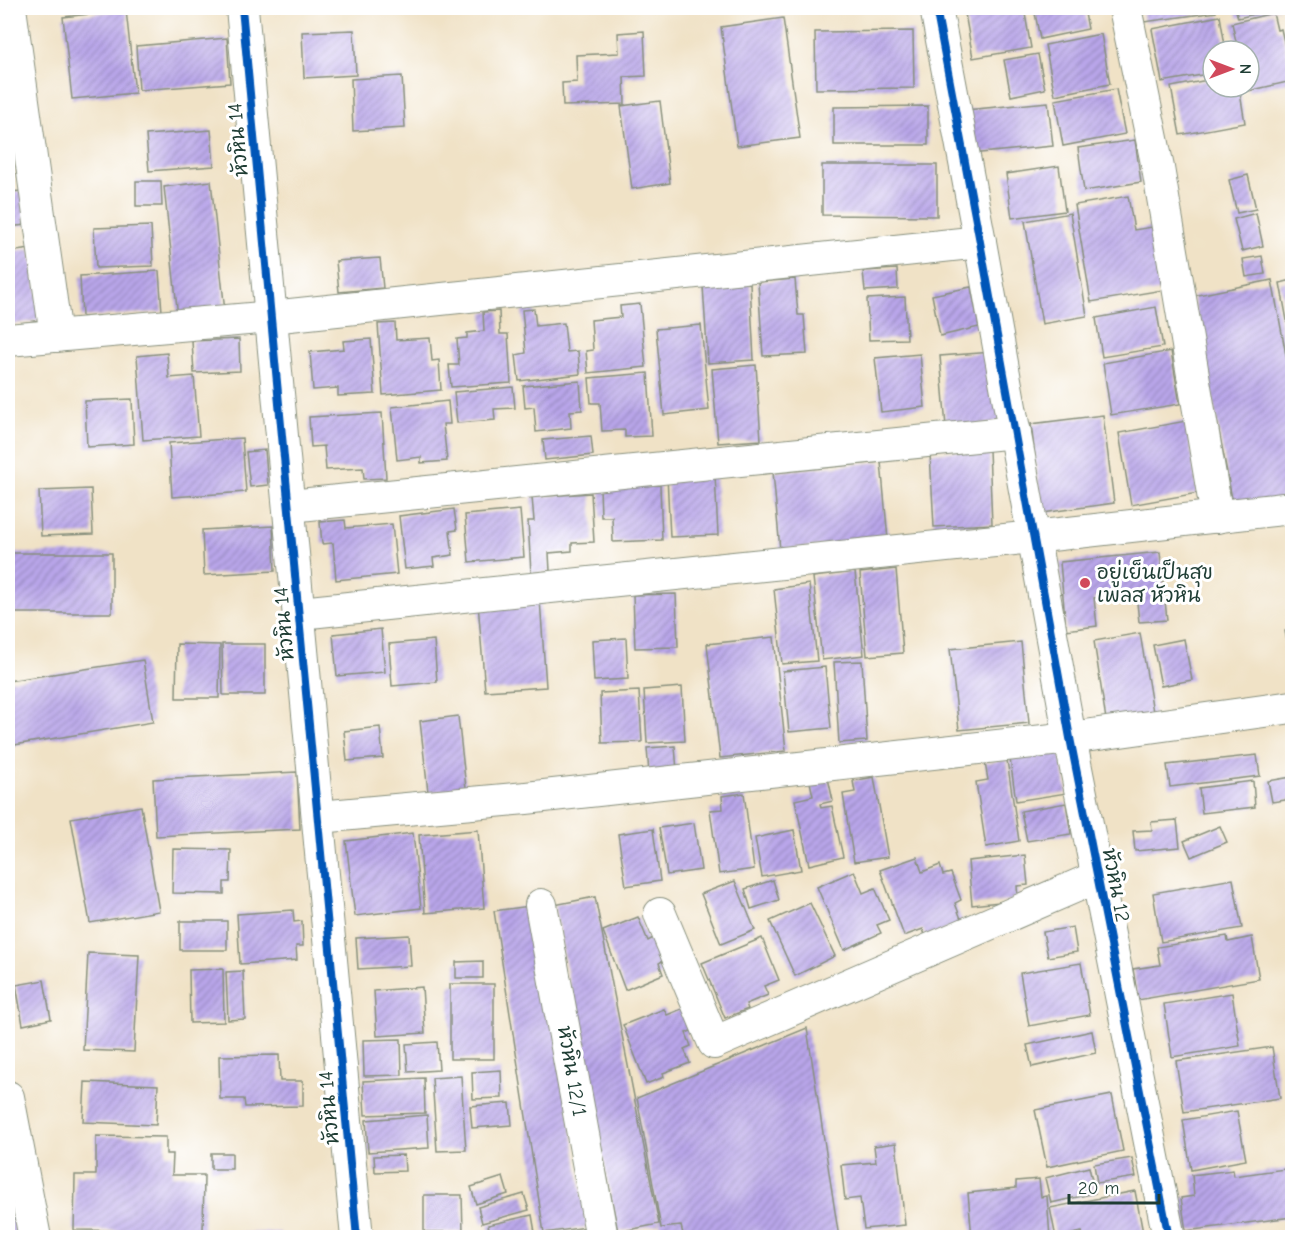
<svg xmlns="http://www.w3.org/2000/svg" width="1300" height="1245" font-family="'Comic Neue','Playpen Sans Thai',sans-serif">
	<defs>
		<pattern id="building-hatch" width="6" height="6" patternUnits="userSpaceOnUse" patternTransform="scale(1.5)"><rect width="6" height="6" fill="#b9a6ea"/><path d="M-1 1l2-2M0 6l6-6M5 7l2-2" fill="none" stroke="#9688be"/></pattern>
	</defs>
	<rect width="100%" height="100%" fill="#fff"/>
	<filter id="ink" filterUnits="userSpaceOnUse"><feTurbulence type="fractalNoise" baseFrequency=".0167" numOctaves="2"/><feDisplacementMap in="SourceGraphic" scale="12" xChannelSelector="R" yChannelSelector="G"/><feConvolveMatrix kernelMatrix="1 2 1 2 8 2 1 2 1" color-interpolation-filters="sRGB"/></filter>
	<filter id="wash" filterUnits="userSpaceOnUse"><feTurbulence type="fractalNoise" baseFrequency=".008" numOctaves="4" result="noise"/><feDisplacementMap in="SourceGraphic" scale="24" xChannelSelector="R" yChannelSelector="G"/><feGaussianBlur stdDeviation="1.35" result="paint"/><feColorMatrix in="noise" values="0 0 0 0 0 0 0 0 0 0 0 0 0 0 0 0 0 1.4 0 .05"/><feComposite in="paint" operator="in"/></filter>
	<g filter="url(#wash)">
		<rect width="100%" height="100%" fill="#f0e2c6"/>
		<g id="blocks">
			<g fill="url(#building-hatch)">
				<path d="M803,8H836V9L804,12Z"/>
				<path d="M964,8H1024L1031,48L973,58Z"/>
				<path d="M1034,8H1084L1088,29L1040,39Z"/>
				<path d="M1142,8H1215L1216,12L1144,22Z"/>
				<path d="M1235,8H1280L1238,18Z"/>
				<path d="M126,10L135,93L72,99L63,17Z"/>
				<path d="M1273,13L1277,30L1281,29L1288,58L1292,57V81L1248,91L1249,51H1238L1232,23Z"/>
				<path d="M1220,16L1226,51H1213V73L1162,82L1152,29Z"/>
				<path d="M783,18L800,138L737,146L721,27Z"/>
				<path d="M354,30L356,75L304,78L302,32Z"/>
				<path d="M644,31L646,76L624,77L625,104L563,106L562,83L577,82L576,55L619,53L618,33Z"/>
				<path d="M913,31L914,88L816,89L815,32Z"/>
				<path d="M1101,34L1110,84L1055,95L1045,45Z"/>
				<path d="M227,38L230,83L139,90L136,46Z"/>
				<path d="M1038,54L1045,89L1011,96L1004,60Z"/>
				<path d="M402,76L405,128L353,131L351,79Z"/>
				<path d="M1213,79V87H1239L1245,123L1180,135L1171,87Z"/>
				<path d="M1116,89L1125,134L1063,146L1055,100Z"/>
				<path d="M660,101L670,183L632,189L621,106Z"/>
				<path d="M1048,102L1053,146L970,154L966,110Z"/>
				<path d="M928,106V145H834V107Z"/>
				<path d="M211,130L214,166L149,171L146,135Z"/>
				<path d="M1135,140L1141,182L1084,191L1078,148Z"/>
				<path d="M822,165H937V216L822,215Z"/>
				<path d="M1059,166L1065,211L1012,218L1006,174Z"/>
				<path d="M1248,175L1256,209L1237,213L1229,180Z"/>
				<path d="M136,181H161L162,206H136Z"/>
				<path d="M211,181L225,312L178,317L164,187Z"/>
				<path d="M23,191L26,225L8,227V192Z"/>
				<path d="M1128,196L1134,230L1152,227L1163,290L1091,302L1075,205Z"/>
				<path d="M1070,213L1087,316L1042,324L1025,221Z"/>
				<path d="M1256,213L1263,246L1242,251L1234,219Z"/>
				<path d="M151,226L153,266L96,268L94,228Z"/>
				<path d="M31,249L41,320L8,325V252Z"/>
				<path d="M1262,256L1265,274L1246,277L1243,259Z"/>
				<path d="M380,258L383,288L339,292L336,261Z"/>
				<path d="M897,269L898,289L865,291L863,271Z"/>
				<path d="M159,271L162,312L82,317L80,276Z"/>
				<path d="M795,279L798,315H804L807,354L763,356L758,282Z"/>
				<path d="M1272,280L1292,387V497L1234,509L1193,296Z"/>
				<path d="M1292,280V342H1291L1280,283Z"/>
				<path d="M750,283L754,360L708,363L703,286Z"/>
				<path d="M971,287L979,327L940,336L932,295Z"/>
				<path d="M905,297L907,339L869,340L867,299Z"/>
				<path d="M640,304L646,367L588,373L586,351L593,350L591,320L621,317L620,306Z"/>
				<path d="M1156,307L1163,347L1102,357L1096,318Z"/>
				<path d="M534,309L536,326L564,323L567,352L578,351L580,374L519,381L516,355L526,353L522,310Z"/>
				<path d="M499,311L500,334H508L511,383L451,387L449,365H459L457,339L467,338V333L484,331L483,312Z"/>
				<path d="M395,323L396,340L430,338L432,361L439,360L441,390L383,395L378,324Z"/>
				<path d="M701,325L709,410L664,415L656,329Z"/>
				<path d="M239,339L240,371L194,373L192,341Z"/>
				<path d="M371,339L375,394L338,396V388L313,390L310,352L344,349L343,341Z"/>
				<path d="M1171,351L1180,404L1111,415L1103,363Z"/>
				<path d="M993,352L1007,422L946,427L940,356Z"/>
				<path d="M167,353L169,378L194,376L199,436L143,440L137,356Z"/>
				<path d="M920,354L925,407L881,412L875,358Z"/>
				<path d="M756,365L761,440L718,443L712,369Z"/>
				<path d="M648,373L652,436L625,437V430L602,431L600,403H591L589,378Z"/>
				<path d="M580,381L582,410L570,411L571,428L536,432L534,407L525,408L523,386Z"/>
				<path d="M513,387L515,408L494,409L495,420L457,423L454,392Z"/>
				<path d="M132,399L134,444L87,447L85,401Z"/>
				<path d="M448,401L450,424H443L447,461L421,463V457L397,460L392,407Z"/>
				<path d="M382,413L386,478L364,479L363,468L326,470L324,446L311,447L309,417Z"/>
				<path d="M1103,415L1114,503L1042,513L1031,424Z"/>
				<path d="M1186,421L1198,493L1131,505L1119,433Z"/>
				<path d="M591,436L593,455L545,460L543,440Z"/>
				<path d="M242,438L246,492L172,497L169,443Z"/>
				<path d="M265,450L268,485L250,487L246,452Z"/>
				<path d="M989,450L992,524L934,527L930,453Z"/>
				<path d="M881,462L888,540L780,550L773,472Z"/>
				<path d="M715,474L718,535L670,537L667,476Z"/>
				<path d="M660,485L662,540L613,542L612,517H601L600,487Z"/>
				<path d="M91,489L93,534L41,536L39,491Z"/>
				<path d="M591,493L594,542L572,543V551L549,553L550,571L531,573L528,521H534L532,497Z"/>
				<path d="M454,509L457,530L450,531L453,555L433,558L434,566L405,569L399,516Z"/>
				<path d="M520,510L524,557L469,562L465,515Z"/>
				<path d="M345,520L346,528L392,524L397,574L336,580L333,543L322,544L320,522Z"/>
				<path d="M273,526L275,571L204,575L202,530Z"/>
				<path d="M1160,552L1167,620L1139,622L1136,593L1094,598L1097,626L1066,630L1060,562Z"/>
				<rect x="8" y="553" width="104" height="60"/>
				<path d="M896,569L903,653L867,656L860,573Z"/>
				<path d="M855,572L864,655L822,660L813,577Z"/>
				<path d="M809,584L817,661L782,664L774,589Z"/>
				<path d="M676,594L678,647L635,648L633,595Z"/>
				<path d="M540,599L546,687L485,691L478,603Z"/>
				<path d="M381,629L385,672L337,676L333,634Z"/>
				<path d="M1292,629V662H1291L1285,631Z"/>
				<path d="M1140,633L1154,718L1107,726L1094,641Z"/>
				<path d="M774,637L786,751L720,758L707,644Z"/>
				<path d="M626,638L628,679L594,681L592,640Z"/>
				<path d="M1184,639L1192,680L1161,686L1153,645Z"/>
				<path d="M434,640L437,682L392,686L389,644Z"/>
				<path d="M1021,642L1029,723L959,730L950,649Z"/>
				<path d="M177,644L220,645L219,698H176Z"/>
				<path d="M222,644H265V695H223Z"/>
				<path d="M143,660L153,722L8,746V681Z"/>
				<path d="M862,661L867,741L839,743L834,662Z"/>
				<path d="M825,667L831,728L789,732L783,671Z"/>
				<path d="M682,687L685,741L647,743L644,690Z"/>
				<path d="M639,691L642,742L602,743L600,693Z"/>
				<path d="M458,716L466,788L428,792L420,721Z"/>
				<path d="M380,727L383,758L347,761L344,731Z"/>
				<path d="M675,746L677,771L649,773L647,748Z"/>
				<path d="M1060,751L1067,793L1016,801L1010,759Z"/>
				<path d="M1257,755L1260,776L1170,787L1167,765Z"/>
				<path d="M1007,760L1019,841L986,847L976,782L988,780L985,763Z"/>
				<path d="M297,772L300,829L156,836L153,779Z"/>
				<path d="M874,777L888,857L854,862L843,794L855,792L853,781Z"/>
				<path d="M1292,777V799L1272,802L1268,781Z"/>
				<path d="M828,778L833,801L820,804L821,808L832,806L843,857L809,865L795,800L813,796L810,782Z"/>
				<path d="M1253,781L1255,807L1202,813L1199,788Z"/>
				<path d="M744,793L754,869L719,874L710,810L723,809L722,796Z"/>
				<path d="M1066,803L1071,834L1027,841L1021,811Z"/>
				<path d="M141,806L159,911L90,923L71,818Z"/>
				<path d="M1177,820L1180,847L1135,851L1133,831L1152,830L1151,822Z"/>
				<path d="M694,823L701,870L667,875L659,828Z"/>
				<path d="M1220,826L1227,842L1191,857L1184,841Z"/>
				<path d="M653,829L660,881L626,886L618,834Z"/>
				<path d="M478,830L484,908L425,913L419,835Z"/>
				<path d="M794,830L801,870L762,877L755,838Z"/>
				<path d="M413,833L421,908L355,916L346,841Z"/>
				<path d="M173,849L231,850L230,882H224V894L172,893Z"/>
				<path d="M1025,855L1028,885L1017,886L1018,900L972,905L968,861Z"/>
				<path d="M917,857L922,872L940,865L943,875L951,873L961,900L955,903L963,924L926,938L923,929L904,936L880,870Z"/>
				<path d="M854,871L863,893L875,888L889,920L877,925L881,933L844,950L817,887Z"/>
				<path d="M1233,879L1242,928L1161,942L1153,893Z"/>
				<path d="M773,880L779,900L751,909L745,889Z"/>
				<path d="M735,881L755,930L721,944L701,894Z"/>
				<path d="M595,897L659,1224L618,1232L554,905Z"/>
				<path d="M810,903L835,956L795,976L770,921Z"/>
				<path d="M537,905L587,1227L544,1233L494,911Z"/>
				<path d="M293,910L294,922L302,921L303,946H296L297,960L240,964L237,914Z"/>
				<path d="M638,917L648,941L655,937L664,960L659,963L663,974L625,990L603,931Z"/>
				<rect x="180" y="921" width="47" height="29"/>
				<path d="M1073,927L1077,952L1048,957L1043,932Z"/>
				<path d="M409,935L411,966L358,969L356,938Z"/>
				<path d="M1227,936L1228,942L1252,937L1259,979L1138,1000L1133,969L1160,965L1157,947Z"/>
				<path d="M762,938L779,980L764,986L768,995L746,1004L748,1009L725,1018L702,963Z"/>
				<path d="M88,953L139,955L134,1052L83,1050Z"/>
				<path d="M483,961V978H456V962Z"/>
				<path d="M1081,963L1090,1015L1029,1026L1020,973Z"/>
				<path d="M223,969L224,1022L190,1023L189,970Z"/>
				<path d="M243,971L245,1019L228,1020L226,972Z"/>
				<path d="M44,980L51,1019L23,1025L16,985Z"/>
				<rect x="450" y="984" width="44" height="75"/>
				<path d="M422,987L425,1033L377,1036L374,991Z"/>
				<path d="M1232,993L1240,1046L1172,1057L1164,1004Z"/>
				<path d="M684,1008L693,1030L686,1033L691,1046L684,1049L690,1063L663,1073L664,1077L646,1084L623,1025L664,1009L667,1015Z"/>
				<path d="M807,1028L839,1238H684L681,1226L661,1228L637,1098Z"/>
				<path d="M1092,1031L1096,1053L1032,1067L1027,1045Z"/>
				<path d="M401,1039L402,1075L364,1076L363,1040Z"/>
				<path d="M437,1042L439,1070L408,1072L406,1044Z"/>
				<path d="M1272,1047L1280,1098L1184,1112L1176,1061Z"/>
				<path d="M279,1055L280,1081H303V1106L245,1107L244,1099H220L219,1056Z"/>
				<path d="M501,1070L502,1098L473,1099L472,1072Z"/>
				<path d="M461,1076L466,1150L437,1151L432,1078Z"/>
				<path d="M424,1078L425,1113L365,1115L363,1081Z"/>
				<path d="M85,1082L158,1085L156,1125L83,1122Z"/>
				<path d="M1112,1095L1123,1151L1047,1167L1035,1110Z"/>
				<path d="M510,1103L512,1125L472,1128L470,1106Z"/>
				<path d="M1237,1111L1246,1160L1191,1170L1183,1120Z"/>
				<path d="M427,1115L429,1148L368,1152L366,1120Z"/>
				<path d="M96,1136L166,1137V1154H173L172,1175H204L203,1232L74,1230L75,1175H96Z"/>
				<path d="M896,1143L905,1225L864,1229L860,1198L845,1200L841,1165L876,1162L874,1146Z"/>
				<rect x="211" y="1153" width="21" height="16"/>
				<path d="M404,1155L405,1171L375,1172L374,1156Z"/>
				<path d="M1132,1158L1136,1177L1097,1183L1094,1164Z"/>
				<path d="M1089,1167L1095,1193L1051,1203L1045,1178Z"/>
				<path d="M1292,1168V1217L1186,1231L1181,1198L1194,1196L1192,1175L1233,1170L1234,1176Z"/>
				<path d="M503,1177L508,1194L476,1204L471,1187Z"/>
				<path d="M1039,1179L1041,1197L1047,1196L1050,1238H972L968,1193L1016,1188V1181Z"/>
				<path d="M1135,1191L1144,1238H1083L1082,1232L1056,1238L1050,1208Z"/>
				<path d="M524,1194L529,1210L482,1223L478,1207Z"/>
				<path d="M424,1195H462L463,1232H424Z"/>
				<path d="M8,1205H21L28,1238H8Z"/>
				<path d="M532,1215L536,1238H491L488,1225Z"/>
				<path d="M280,1232V1238H235V1233Z"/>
			</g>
		</g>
	</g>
	<g filter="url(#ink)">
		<use href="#blocks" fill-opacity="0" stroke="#88907d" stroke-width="1.5"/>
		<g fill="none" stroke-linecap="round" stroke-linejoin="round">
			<defs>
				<g id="street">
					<path d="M10,8L56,336"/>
					<path d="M242,8L357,1238"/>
					<path d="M936,8L980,242L1070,738L1169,1238"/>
					<path d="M1125,8L1158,168L1217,517"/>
					<path d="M8,340L271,317L980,242"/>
					<path d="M290,506L1015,432"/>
					<path d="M300,613L1033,537L1292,508"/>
					<path d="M319,817L526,798L1070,738L1292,707"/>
					<path d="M541,905L602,1238"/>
					<path d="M660,914L714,1043L1097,877"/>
					<path d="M8,1097L35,1238"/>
				</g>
			</defs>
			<use href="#street" stroke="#88907d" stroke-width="34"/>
			<use href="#street" stroke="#fff" stroke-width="32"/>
			<defs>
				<g id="cycleway">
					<path d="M242,8L357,1238"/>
					<path d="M936,8L980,242L1070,738L1169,1238"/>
				</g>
			</defs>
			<use href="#cycleway" stroke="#fff" stroke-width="11"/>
			<use href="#cycleway" stroke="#0057b8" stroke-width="8"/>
		</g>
	</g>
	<circle fill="#d1495b" stroke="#fff" stroke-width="2" cx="1085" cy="583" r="6"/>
	<g text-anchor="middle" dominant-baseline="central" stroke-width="6" stroke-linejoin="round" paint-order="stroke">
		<g font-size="20" fill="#1f3d34" stroke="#fff">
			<text transform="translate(238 140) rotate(-95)">หัวหิน 14</text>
			<text transform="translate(284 624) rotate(-95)">หัวหิน 14</text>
			<text transform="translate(1116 885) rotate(79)">หัวหิน 12</text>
			<text transform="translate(572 1071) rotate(80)">หัวหิน 12/1</text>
			<text transform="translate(329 1108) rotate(-95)">หัวหิน 14</text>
		</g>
		<g font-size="20" fill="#1f3d34" stroke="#fff" text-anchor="start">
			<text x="1097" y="572">อยู่เย็นเป็นสุข<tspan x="1097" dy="23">เพลส หัวหิน</tspan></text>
		</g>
	</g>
	<rect width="1300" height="1245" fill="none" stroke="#fff" stroke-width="30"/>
	<g transform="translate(1231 69) rotate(90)"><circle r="28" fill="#ffffff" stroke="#a5b1ae" stroke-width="1.5"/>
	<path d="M0-4.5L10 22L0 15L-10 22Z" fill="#d1495b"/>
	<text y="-9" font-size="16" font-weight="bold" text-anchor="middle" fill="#1f3d34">N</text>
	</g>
	<path d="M1069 1194v9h90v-9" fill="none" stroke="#1f3d34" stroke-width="3"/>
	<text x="1078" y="1194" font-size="18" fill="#1f3d34" stroke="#ffffff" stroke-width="4.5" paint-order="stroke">20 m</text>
</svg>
